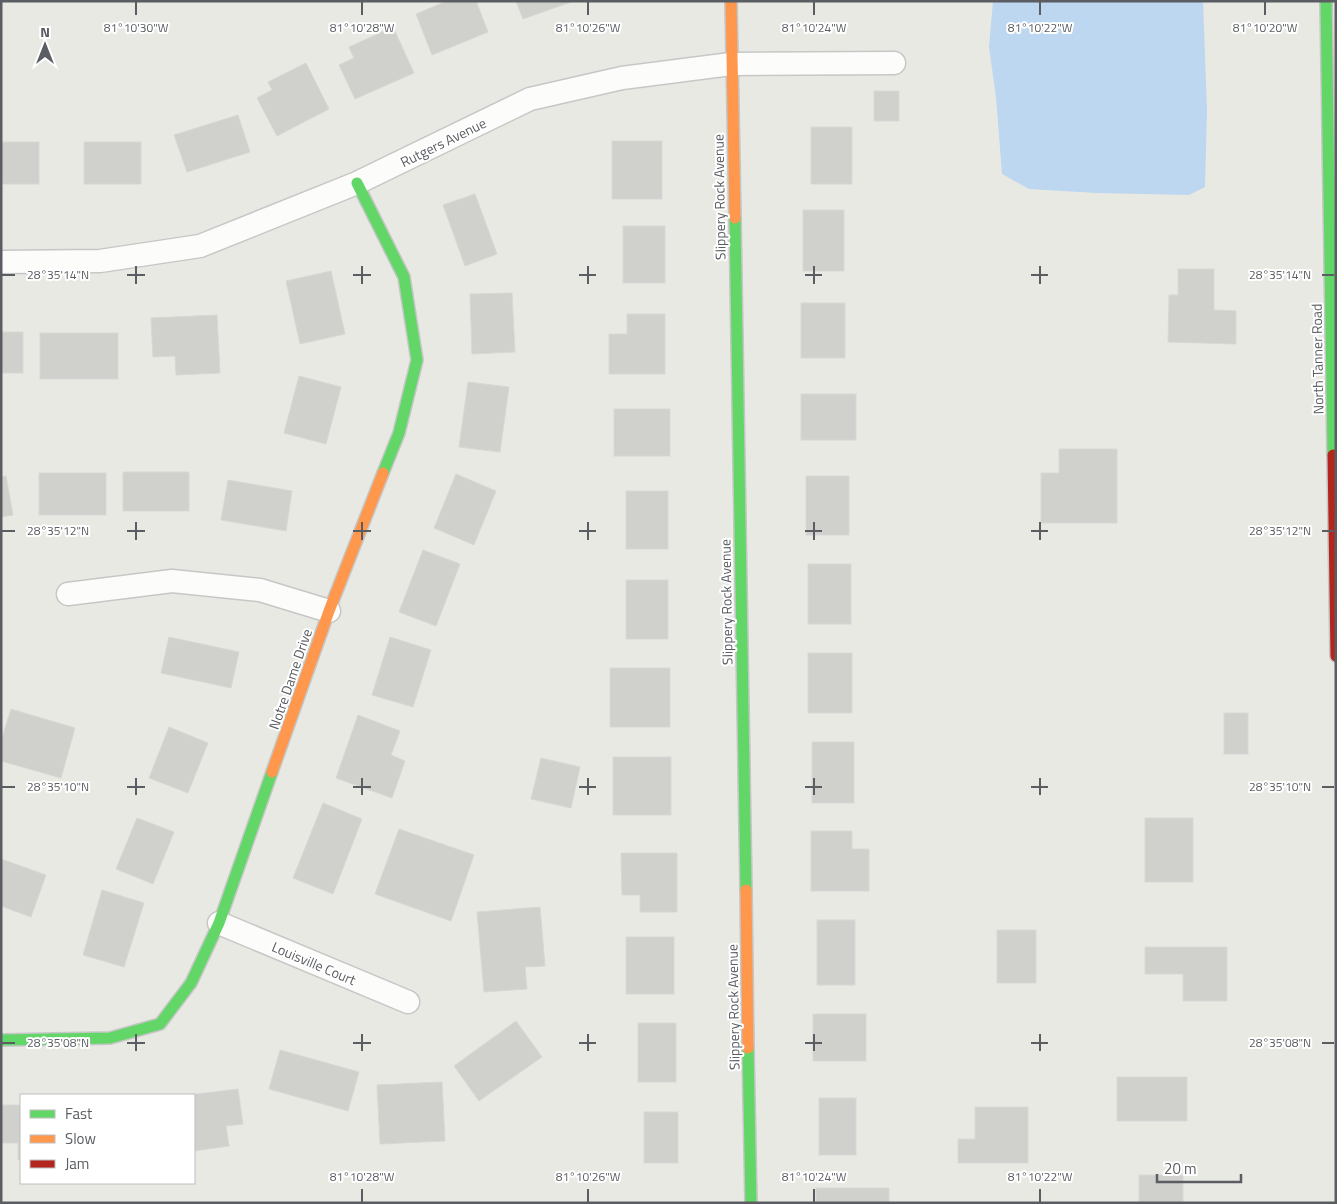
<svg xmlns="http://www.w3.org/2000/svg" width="1337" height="1204" font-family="'Titillium Web',sans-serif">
	<rect width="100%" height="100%" fill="#e9e9e4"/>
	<path fill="#bcd7ef" d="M993,1H1203L1207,110L1205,187L1189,195L1096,193L1029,189L1002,174L996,97L989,47Z"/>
	<g fill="#d0d0cd" stroke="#d8d7d4">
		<path d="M447,1H476L488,32L432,55L416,14Z"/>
		<path d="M516,1H574L523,19Z"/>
		<path d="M393,27L414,73L355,99L339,65L354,58L349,47Z"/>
		<path d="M306,63L329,109L277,136L257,98L272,90L268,82Z"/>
		<rect x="874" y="91" width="25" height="30"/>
		<path d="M238,115L250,152L187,172L174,135Z"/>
		<rect x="811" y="127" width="41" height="57"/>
		<rect x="612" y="141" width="50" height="58"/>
		<rect x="1" y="142" width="38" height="42"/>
		<rect x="84" y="142" width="57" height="42"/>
		<path d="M475,194L497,254L465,266L443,205Z"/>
		<rect x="803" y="210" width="41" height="61"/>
		<rect x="623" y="226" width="42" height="57"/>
		<path d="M1178,269H1214V310L1236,311V344L1168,342L1169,295H1178Z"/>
		<path d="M331,271L345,334L300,344L286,281Z"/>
		<path d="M512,293L515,352L472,354L470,294Z"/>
		<rect x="801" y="303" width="44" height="55"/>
		<path d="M627,314H665V374H609V334H627Z"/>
		<path d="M217,315L220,373L176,375L175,356L153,357L151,318Z"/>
		<rect x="1" y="332" width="22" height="41"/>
		<rect x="40" y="333" width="78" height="46"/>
		<path d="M299,376L341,387L326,444L284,433Z"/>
		<path d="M468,382L509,387L500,452L459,447Z"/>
		<rect x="801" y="394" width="55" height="46"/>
		<rect x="614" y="409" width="56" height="47"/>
		<path d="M1059,449H1117V523H1041V473H1059Z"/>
		<rect x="123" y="472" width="66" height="39"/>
		<rect x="39" y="473" width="67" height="42"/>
		<path d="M456,474L496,491L474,545L434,528Z"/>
		<path d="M6,476L13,515L1,517V477Z"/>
		<rect x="806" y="476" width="43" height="59"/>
		<path d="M228,480L292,491L286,531L221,520Z"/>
		<rect x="626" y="491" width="42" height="58"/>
		<path d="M423,550L460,564L436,626L399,612Z"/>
		<rect x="808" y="564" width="43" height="60"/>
		<rect x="626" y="580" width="42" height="59"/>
		<path d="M169,637L239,652L231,688L161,673Z"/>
		<path d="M390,637L431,650L413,707L372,695Z"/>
		<rect x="808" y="653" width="44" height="60"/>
		<rect x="610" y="668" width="60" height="59"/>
		<path d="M11,709L75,728L61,778L1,761V741Z"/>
		<rect x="1224" y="713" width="24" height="41"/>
		<path d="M358,715L400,731L391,755L405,761L392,798L336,778Z"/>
		<path d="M169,727L208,743L188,793L149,778Z"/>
		<rect x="812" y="742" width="42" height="61"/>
		<rect x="613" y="757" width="58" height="58"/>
		<path d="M541,758L580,767L571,808L531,799Z"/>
		<path d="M323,803L362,819L333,894L293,878Z"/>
		<path d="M137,818L174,832L153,884L116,869Z"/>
		<rect x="1145" y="818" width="48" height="64"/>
		<path d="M399,829L474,855L451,921L375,894Z"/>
		<path d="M811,831H852V849H869V891H811Z"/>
		<path d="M621,853H677V912H640V895H622Z"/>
		<path d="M1,859L46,875L31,917L1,906Z"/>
		<path d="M102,890L144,903L124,967L83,955Z"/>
		<path d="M540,907L545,966L525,967L527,989L484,992L477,912Z"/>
		<rect x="817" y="920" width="38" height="65"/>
		<rect x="997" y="930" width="39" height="53"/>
		<rect x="626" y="937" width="48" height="57"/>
		<path d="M1145,947H1227V1001H1183V974H1145Z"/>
		<rect x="813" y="1014" width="53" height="47"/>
		<path d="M516,1021L542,1057L479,1101L454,1066Z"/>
		<rect x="638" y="1023" width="38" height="59"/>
		<path d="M280,1050L359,1072L348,1111L269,1089Z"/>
		<rect x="1117" y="1077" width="70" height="44"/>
		<path d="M442,1082L445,1141L380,1144L377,1085Z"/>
		<path d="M238,1089L243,1124L226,1126L229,1146L194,1151V1095H189Z"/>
		<rect x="819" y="1098" width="37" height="57"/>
		<path d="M1,1105H21V1160H18V1143H1Z"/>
		<path d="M975,1107H1028V1163H958V1139H975Z"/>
		<rect x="644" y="1112" width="34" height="51"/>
		<rect x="1139" y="1175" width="44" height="28"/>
		<rect x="816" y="1188" width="73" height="15"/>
	</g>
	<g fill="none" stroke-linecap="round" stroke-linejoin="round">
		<defs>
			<g id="street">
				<path d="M1,262L100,261L200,246L357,183L530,99L622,78L731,64L894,63"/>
				<path d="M68,594L172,581L260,590L329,611"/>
				<path d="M219,923L408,1002"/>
			</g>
			<g id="fast">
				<path d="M1326,1L1333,455"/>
				<path d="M357,183L404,277L417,360L399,433L383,473"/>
				<path d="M735,218L746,890"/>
				<path d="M1,1040L110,1038L160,1024L191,983L219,923L272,772"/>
				<path d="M748,1048L751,1203"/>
			</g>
			<g id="slow">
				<path d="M731,1L735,218"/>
				<path d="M272,772L329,611L383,473"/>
				<path d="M746,890L748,1048"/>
			</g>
			<path id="jam" d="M1333,455L1336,656"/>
		</defs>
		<use href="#street" stroke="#c6c7c6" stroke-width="25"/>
		<use href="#fast" stroke="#c5c6c6" stroke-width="14"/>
		<use href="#slow" stroke="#c5c6c6" stroke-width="14"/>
		<use href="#jam" stroke="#c5c6c6" stroke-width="14"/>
		<use href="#street" stroke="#fcfcfb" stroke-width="22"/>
		<use href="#fast" stroke="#63d668" stroke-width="11"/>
		<use href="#slow" stroke="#ff974d" stroke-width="11"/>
		<use href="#jam" stroke="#b3261e" stroke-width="11"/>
	</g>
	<path fill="none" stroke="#5a5d61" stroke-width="2" d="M136,2V15M362,2V15M588,2V15M814,2V15M1040,2V15M1265,2V15M136,266V284M362,266V284M588,266V284M814,266V284M1040,266V284M2,275H15M127,275H145M353,275H371M579,275H596M805,275H822M1031,275H1048M1322,275H1334M136,522V540M362,522V540M588,522V540M814,522V540M1040,522V540M2,531H15M127,531H145M353,531H371M579,531H596M805,531H822M1031,531H1048M1322,531H1334M136,778V795M362,778V795M588,778V795M814,778V795M1040,778V795M2,787H15M127,787H145M353,787H371M579,787H596M805,787H822M1031,787H1048M1322,787H1334M136,1034V1051M362,1034V1051M588,1034V1051M814,1034V1051M1040,1034V1051M2,1043H15M127,1043H145M353,1043H371M579,1043H596M805,1043H822M1031,1043H1048M1322,1043H1334M362,1189V1202M588,1189V1202M814,1189V1202M1040,1189V1202"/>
	<g text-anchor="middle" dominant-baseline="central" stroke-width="4" stroke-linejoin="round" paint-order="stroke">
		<g font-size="14" fill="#5a5d61" stroke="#fff">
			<text transform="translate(443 142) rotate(-26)">Rutgers Avenue</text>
			<text transform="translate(719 197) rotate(-91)">Slippery Rock Avenue</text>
			<text transform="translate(1317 359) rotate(-91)">North Tanner Road</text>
			<text transform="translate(726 602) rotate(-91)">Slippery Rock Avenue</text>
			<text transform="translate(290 679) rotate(-71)">Notre Dame Drive</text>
			<text transform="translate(314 963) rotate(23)">Louisville Court</text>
			<text transform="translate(733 1007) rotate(-91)">Slippery Rock Avenue</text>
		</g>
	</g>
	<g font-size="12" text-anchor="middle" fill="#5a5d61" stroke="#fff" stroke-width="4" stroke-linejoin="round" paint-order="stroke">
		<text x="136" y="32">81°10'30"W</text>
		<text x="362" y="32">81°10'28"W</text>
		<text x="588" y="32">81°10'26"W</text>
		<text x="814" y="32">81°10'24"W</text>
		<text x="1040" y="32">81°10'22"W</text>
		<text x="1265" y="32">81°10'20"W</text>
		<text x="58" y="279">28°35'14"N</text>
		<text x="1280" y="279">28°35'14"N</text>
		<text x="58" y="535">28°35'12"N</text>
		<text x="1280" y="535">28°35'12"N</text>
		<text x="58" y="791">28°35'10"N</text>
		<text x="1280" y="791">28°35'10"N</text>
		<text x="58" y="1047">28°35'08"N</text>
		<text x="1280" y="1047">28°35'08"N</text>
		<text x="362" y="1181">81°10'28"W</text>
		<text x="588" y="1181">81°10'26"W</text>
		<text x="814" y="1181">81°10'24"W</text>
		<text x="1040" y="1181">81°10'22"W</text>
	</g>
	<rect width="1337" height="1204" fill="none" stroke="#5a5d61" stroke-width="5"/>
	<rect x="20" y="1094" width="175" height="90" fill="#ffffff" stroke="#bdbec0"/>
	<rect x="30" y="1110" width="25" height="8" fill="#63d668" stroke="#bdbec0"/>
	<text x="65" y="1119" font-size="15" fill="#5a5d61">Fast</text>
	<rect x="30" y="1135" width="25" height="8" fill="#ff974d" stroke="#bdbec0"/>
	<text x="65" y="1144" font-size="15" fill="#5a5d61">Slow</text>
	<rect x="30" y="1160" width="25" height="8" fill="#b3261e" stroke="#bdbec0"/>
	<text x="65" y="1169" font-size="15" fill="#5a5d61">Jam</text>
	<g transform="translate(45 45)" stroke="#ffffff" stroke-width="4" paint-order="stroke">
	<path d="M0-4L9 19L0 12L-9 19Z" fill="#5a5d61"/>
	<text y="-8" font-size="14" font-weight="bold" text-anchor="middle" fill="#5a5d61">N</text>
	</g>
	<path d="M1157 1174v8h84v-8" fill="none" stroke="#5a5d61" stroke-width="2.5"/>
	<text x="1164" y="1174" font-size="15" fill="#5a5d61" stroke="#ffffff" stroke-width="4" paint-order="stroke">20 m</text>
</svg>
